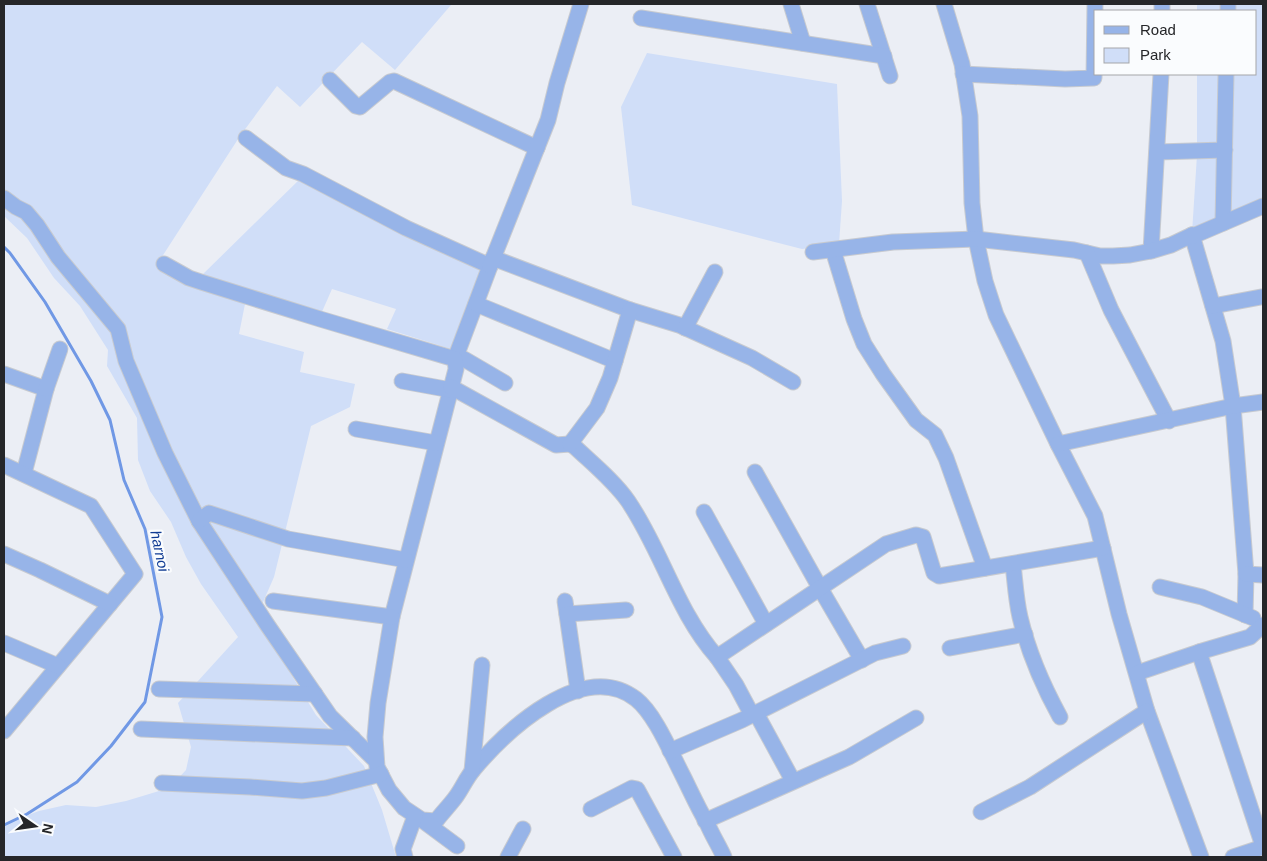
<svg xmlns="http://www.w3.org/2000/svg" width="1267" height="861" font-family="Helvetica,sans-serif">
	<rect width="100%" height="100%" fill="#ebeef5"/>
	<g fill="#d0def8">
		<path d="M4,4H450L451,5L395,70L362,42L300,107L277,86L240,136L156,266L245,304L239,334L304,352L300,372L355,384L350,407L311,426L274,577L260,609L264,630L316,715L364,766L382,810L396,857H4V824L39,811L66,805L96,807L126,801L169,788L186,770L191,747L178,703L238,637L201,584L186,557L171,522L150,491L138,460L137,418L107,366L108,350L80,306L54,278L27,238L4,216Z"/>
		<path d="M1197,4H1263V201L1192,233L1197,155V74H1256V11H1197Z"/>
		<path d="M647,53L837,84L842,201L839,244L802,249L632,205L621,107Z"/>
		<path d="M300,179L481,268L451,349L387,329L396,309L332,289L321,314L202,275Z"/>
	</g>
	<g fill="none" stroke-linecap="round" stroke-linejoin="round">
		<path stroke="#7098e5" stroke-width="3" d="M4,247L10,253L45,302L91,381L110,420L124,480L145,529L162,617L145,702L111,746L77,782L27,814L4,825"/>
		<defs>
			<g id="minor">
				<path d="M791,4L803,43"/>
				<path d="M867,4L890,76"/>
				<path d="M944,4L962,64L970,116L972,203L976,239L985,281L996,315L1058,444L1095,516L1119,614L1147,711L1201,857"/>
				<path d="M1162,11V4"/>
				<path d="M1228,11V4"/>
				<path d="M641,18L884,56"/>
				<path d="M963,74L1065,79L1094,78L1095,4"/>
				<path d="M330,80L356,106L360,107L390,82L394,81L537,148"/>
				<path d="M246,138L286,168L303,174L406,228L490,266L455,359H464L505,383"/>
				<path d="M1157,152L1225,150"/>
				<path d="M4,198L16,207L26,212L37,225L58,257L118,329L126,361L165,453L199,521L268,626L330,716L376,761"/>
				<path d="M1223,223L1226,74"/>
				<path d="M1192,235L1223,341L1233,406L1246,574L1245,615"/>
				<path d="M833,250L854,319L864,344L883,374L916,420L935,435L946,458L985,568"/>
				<path d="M1151,251L1161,74"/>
				<path d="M813,252L893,242L976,239L1074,250L1100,256H1113L1130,255L1151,251L1171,245L1192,235L1193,236L1263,206"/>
				<path d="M1087,253L1111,310L1169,421"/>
				<path d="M493,258L630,310L679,325L752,358L793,382"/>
				<path d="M164,264L189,278L201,282L320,319L455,359L456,369L392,617L378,703L375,737L377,767L389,790L404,808L422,820L436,821C442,813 449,806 455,798C462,789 466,778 474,769C506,731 583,658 636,699C655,714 671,753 683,776C691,792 698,808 707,823C712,835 719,846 724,857"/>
				<path d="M490,266L548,120L557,83L581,4"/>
				<path d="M476,304L615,361"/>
				<path d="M1213,306L1261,297"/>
				<path d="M685,328L715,272"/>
				<path d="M4,374L46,389L24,473"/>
				<path d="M402,381L451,390"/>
				<path d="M451,387L556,445L570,444L575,447C593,464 614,481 628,501C662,551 677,612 717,657"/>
				<path d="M46,389L60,349"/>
				<path d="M356,429L436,443"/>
				<path d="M570,444L597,408L610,378L630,310"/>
				<path d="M1058,444L1233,406L1263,402"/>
				<path d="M4,465L91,506L135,574L4,731"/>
				<path d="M755,472L820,588L862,660"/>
				<path d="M704,512L766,624"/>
				<path d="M199,521L209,513L288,539L406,560"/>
				<path d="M4,554L40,570L110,604"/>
				<path d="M1013,564C1015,581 1016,600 1020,617C1028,651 1043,686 1060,717"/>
				<path d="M1246,574L1263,575"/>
				<path d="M1160,587L1202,597L1253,618"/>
				<path d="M273,601L392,617"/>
				<path d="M565,601L578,691"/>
				<path d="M567,614L626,610"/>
				<path d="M4,643L58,666"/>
				<path d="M950,648L1025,634"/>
				<path d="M1199,652L1263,846"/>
				<path d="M1137,673L1199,652L1250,637L1263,625"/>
				<path d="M159,689L315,694"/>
				<path d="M756,713L793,781"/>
				<path d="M752,715L736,685L717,657L886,544L916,535L923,537L934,573L939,576L1103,548"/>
				<path d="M141,729L353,738"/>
				<path d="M670,751L742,720L875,653L903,646"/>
				<path d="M472,771L482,665"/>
				<path d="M162,783L250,787L302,791L326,788L381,774"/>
				<path d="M591,809L632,788L637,789L674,857"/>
				<path d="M981,812L1030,787L1147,711"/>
				<path d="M422,820L457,846"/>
				<path d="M705,821L849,757L916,718"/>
				<path d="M405,857L403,849L415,816"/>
				<path d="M508,857L523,829"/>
				<path d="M1233,857L1263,847"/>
			</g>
		</defs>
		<use href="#minor" stroke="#c7cad0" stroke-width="17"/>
		<use href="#minor" stroke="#97b4e8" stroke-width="15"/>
	</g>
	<g text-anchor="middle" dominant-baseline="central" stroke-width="4.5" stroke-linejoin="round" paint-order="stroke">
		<g font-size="15" font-style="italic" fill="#103b93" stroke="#fafcfe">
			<text transform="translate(160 551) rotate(78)">harnoi</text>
		</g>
	</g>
	<rect width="1267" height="861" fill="none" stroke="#252629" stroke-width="10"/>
	<rect x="1094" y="10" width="162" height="65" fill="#fafcfe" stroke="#a5a6a9"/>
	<rect x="1104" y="26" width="25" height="8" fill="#97b4e8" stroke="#a5a6a9"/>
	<text x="1140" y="35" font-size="15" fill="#252629">Road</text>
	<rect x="1104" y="48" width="25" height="15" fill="#d0def8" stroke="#a5a6a9"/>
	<text x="1140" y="60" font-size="15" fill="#252629">Park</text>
	<g transform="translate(35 826) rotate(103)" stroke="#fafcfe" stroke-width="4" paint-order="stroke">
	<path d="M0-4L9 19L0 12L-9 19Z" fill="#252629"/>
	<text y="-8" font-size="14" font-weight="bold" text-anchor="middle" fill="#252629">N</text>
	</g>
</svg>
